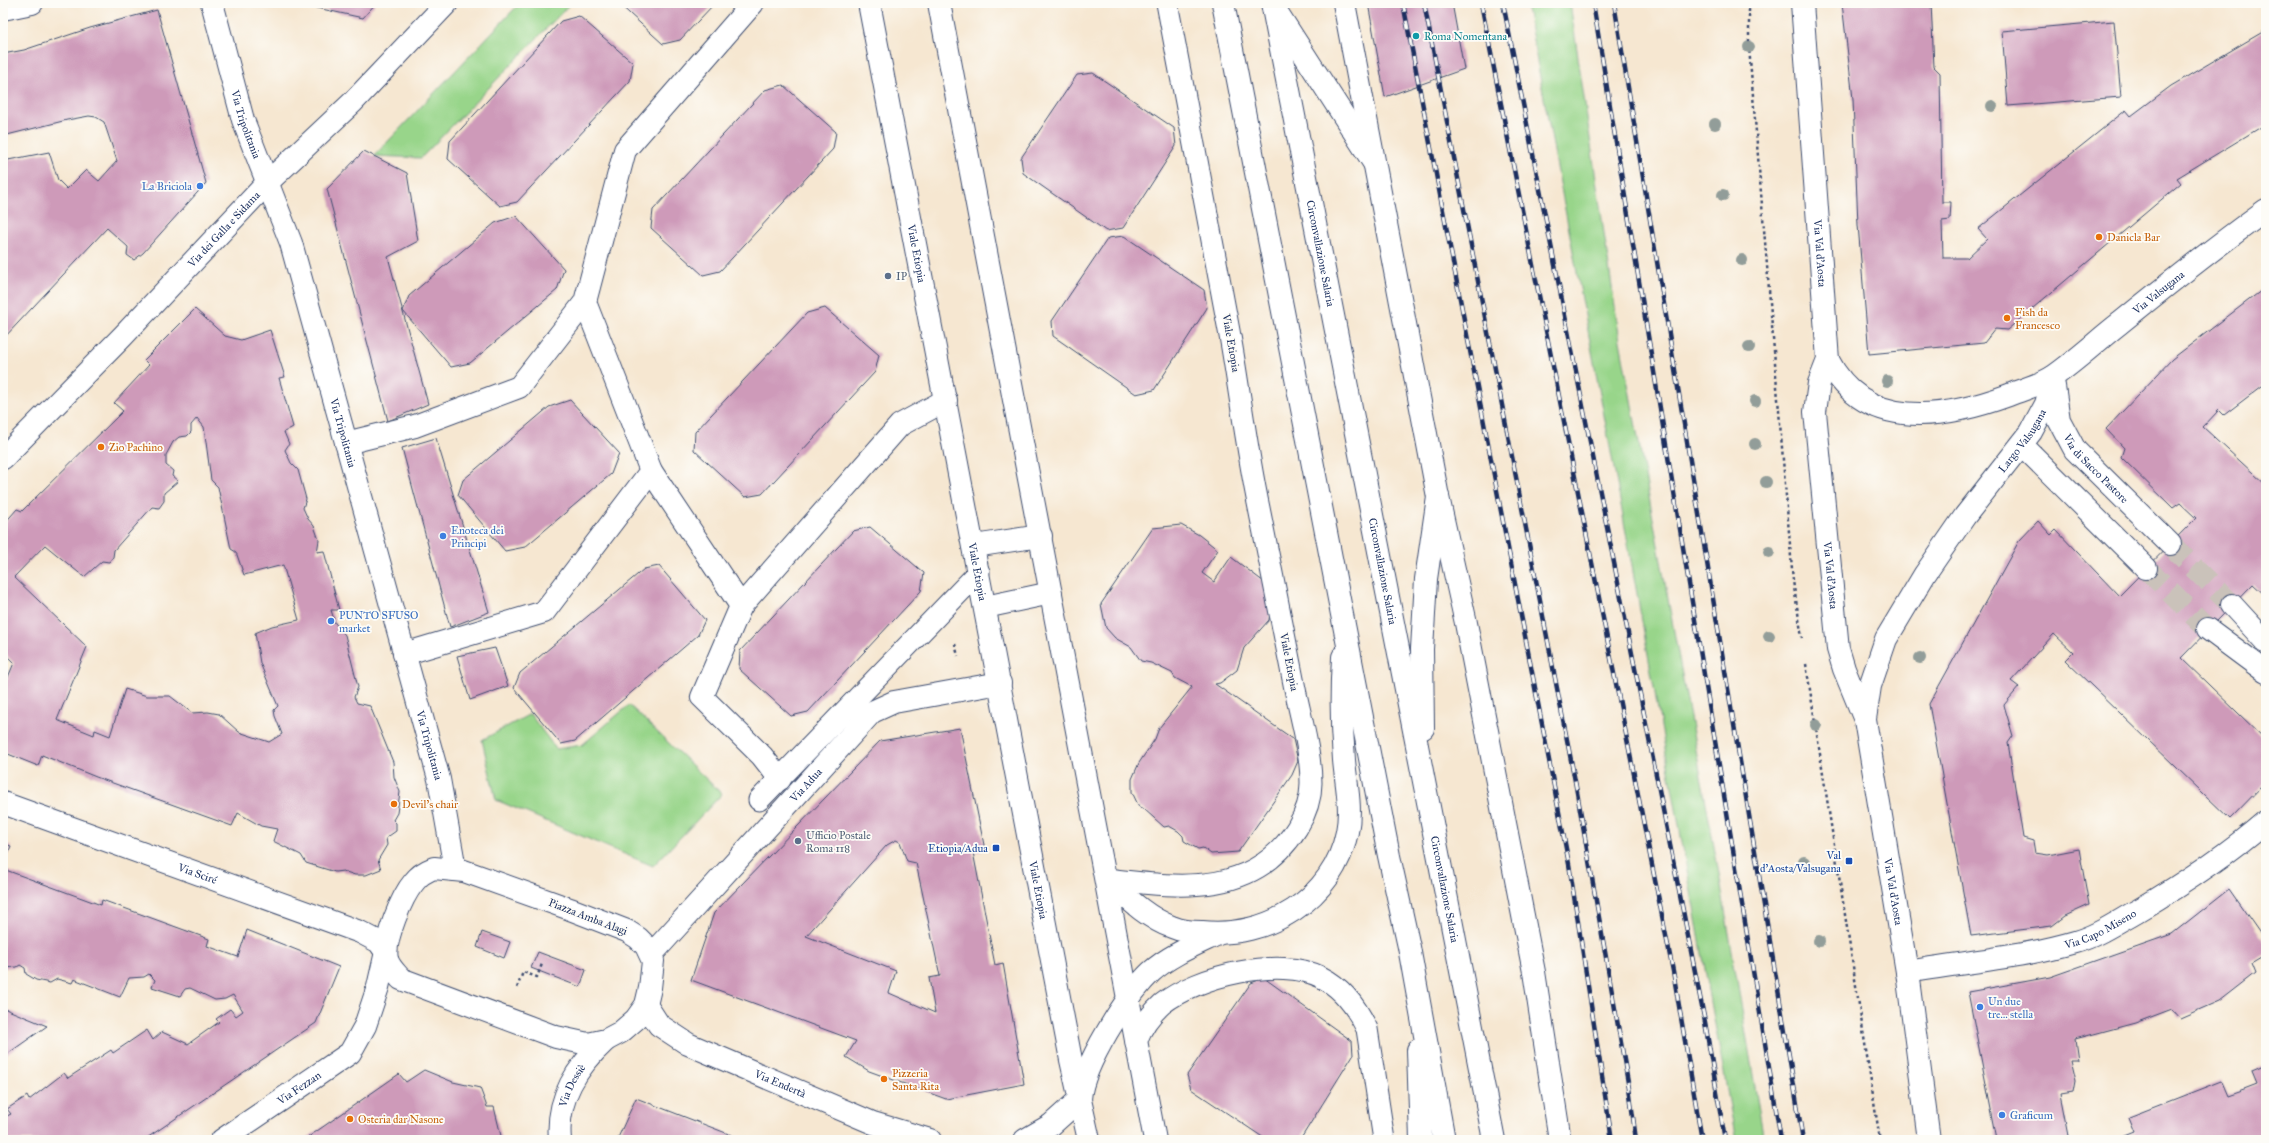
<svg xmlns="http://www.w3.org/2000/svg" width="2269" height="1143" font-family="'IM FELL Great Primer',serif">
	<rect width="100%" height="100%" fill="#fdfcf7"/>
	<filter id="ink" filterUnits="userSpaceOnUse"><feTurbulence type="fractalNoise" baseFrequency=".025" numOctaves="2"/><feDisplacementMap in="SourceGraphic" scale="8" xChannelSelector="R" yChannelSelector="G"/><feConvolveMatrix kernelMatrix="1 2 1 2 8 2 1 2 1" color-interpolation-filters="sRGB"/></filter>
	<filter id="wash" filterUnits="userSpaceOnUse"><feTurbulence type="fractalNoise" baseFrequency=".012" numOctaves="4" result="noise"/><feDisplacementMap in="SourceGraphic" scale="16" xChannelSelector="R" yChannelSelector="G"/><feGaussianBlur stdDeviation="0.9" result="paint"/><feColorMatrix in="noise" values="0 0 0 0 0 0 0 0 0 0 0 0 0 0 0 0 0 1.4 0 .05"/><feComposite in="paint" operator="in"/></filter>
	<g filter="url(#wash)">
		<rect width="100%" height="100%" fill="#f6e7d1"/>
		<g fill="#98d58a" stroke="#5a8274">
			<path d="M520,3H571L421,158L374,156Z"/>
			<path d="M1526,3H1570L1620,341L1716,857L1764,1140H1736L1620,500Z"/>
			<path d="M629,705L722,794L653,866L496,800L482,740L530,714L556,749L582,745Z"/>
		</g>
		<g id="blocks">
			<g fill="#ce9ab9" fill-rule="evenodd">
				<path d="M294,3H376L363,18Z"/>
				<path d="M618,3H715L680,40L663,44Z"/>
				<path d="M1368,3H1452L1464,69L1385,97Z"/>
				<path d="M1842,3H1931L1934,67L1940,73L1942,202H1951L1950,220L1942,221L1943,258H1967L1987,239L1978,229L2126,110L2131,116L2171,86L2266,30V124L2177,178L2181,183L2007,330L1995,329L1984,343L1869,354L1858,225L1853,99Z"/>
				<path d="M157,10L206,183L143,253L134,260L127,255L128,247L107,228L3,339V161L49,152L58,180L67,189L86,170L99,181L117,161L104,122L96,117L89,116L67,120L3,136V54L24,50L90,28Z"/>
				<path d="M579,16L633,63L630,81L517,202L500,206L448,159L450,141L561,21Z"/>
				<path d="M2114,21L2121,97L2008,106L2002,31Z"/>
				<path d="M1093,73L1174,128L1176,146L1123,228L1106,231L1023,173L1021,158L1077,75Z"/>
				<path d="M783,85L836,132L833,149L720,271L703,275L651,228L653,210L765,90Z"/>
				<path d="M364,151L407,173L418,241L388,257L428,404L388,421L327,189Z"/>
				<path d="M516,216L564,269L557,290L470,363L451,367L403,311L409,296L495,223Z"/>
				<path d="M1124,236L1204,290L1207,308L1154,390L1136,394L1053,336L1052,321L1108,238Z"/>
				<path d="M2266,287V383L2224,415L2219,410L2203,427L2266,485V596L2253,584L2181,658L2266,740V782L2230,819L2065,660L2073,652L2054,634L2011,681L2019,687L2004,705L2013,736L2008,743L2023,838L2033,841L2035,853L2048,855L2079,849L2089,905L2065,916L2052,926L1971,936L1929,704L2019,541L2038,521L2051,535L2056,530L2119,596L2196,518L2180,503L2173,508L2121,457L2124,448L2106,429L2172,359Z"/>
				<path d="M825,308L879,355L875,372L762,494L745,497L694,450L695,432L807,313Z"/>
				<path d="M195,309L225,336L241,340L270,330L285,377L279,378L293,427L284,432L289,444L285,450L291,463L298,470L306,499L303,508L308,519L314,526L319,540L317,552L324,551L339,610H331L335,623L345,635L358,687L354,697L357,703L370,706L393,762L394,777L400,792L397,813L393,820L396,823V831L386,838L387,845L378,860L381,869L366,875H355L343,871L335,872L306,863L301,855L273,841L277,829L261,826L238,813L232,826L96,777L42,755L38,766L3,752V689L14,663L3,652V525L17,509L22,511L123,411L114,403L149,365L144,360ZM197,418L204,427L211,480L218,487L231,549L236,552L244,575L283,565L299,620L272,626L255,633L260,663L278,706L274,710L275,716L282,734L269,742L239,732L219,714L208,712L192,713L170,696H147L125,689L110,736L95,730L94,735L57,720L87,647L14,577L45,545L84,577L102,561L109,562L113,557L114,550L152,507L159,508L164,501V493L178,481L172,476L173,471L166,465V455L173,442L179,437L187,436L191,432V425Z"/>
				<path d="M570,400L619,453L611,474L525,547L505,551L458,495L463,480L549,407Z"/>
				<path d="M436,438L489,612L450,627L402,448Z"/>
				<path d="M1181,525L1199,535L1218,550L1202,573L1214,582L1231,557L1268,585L1271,605L1269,620L1244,648L1237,670L1220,683L1215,684L1293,739L1298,761L1292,775L1238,852L1211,854L1203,848L1198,849L1184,841L1183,836L1178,831L1169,826L1164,827L1144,809L1139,807L1132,792V779L1139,763L1155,739L1159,728L1192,687L1175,678L1172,673L1151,663L1141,661L1131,647L1115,638L1106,628L1101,604L1153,528Z"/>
				<path d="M870,527L924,573L921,591L808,712L791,716L739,669L740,651L853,531Z"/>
				<path d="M659,566L705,620L698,635L575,741L561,744L514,688L520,673L644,569Z"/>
				<path d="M495,648L508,686L470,700L457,656Z"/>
				<path d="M960,728L984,845L982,851L973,852L995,965L1003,963L1024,1084L946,1099L869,1071L846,1057L856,1041L691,980L714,913L880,741ZM896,840L900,842L907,861L916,863L940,976L929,978L935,1013L889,993L896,971L806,936L887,845Z"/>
				<path d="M3,843L11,846L3,866Z"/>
				<path d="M3,869L101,905L102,900L209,939L207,946L238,957L247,930L339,967L316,1023L144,1140H3V1118L11,1114L7,1109L27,1096L29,1100L64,1073L68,1078L111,1050L113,1053L147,1030L153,1040L162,1032L188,1044L219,1022L216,1019L230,1009L236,1016L243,1011L233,995L225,999L215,1000L190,988L185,989L180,996L152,987L155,980L149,974L144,977L129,978L120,997L74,979L72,983L57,979L50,983L36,980L26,974L25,968L20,965L17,967L3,968Z"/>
				<path d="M2229,889L2266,942V954L2251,963L2255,973L2219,1001L2180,1018L2172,1009L2135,1023L2075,1039L2078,1060H2070L2075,1081L2073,1092L2061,1094L2070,1140H1997L1968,992L2050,977L2172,934Z"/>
				<path d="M482,932L510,942L504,958L477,947Z"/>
				<path d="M538,952L586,970L580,987L531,968Z"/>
				<path d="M1264,978L1352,1041L1353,1055L1300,1140H1267L1191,1089L1187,1075L1251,983Z"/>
				<path d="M3,1008L47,1026L3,1057Z"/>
				<path d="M2266,1066V1140H2121L2120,1138L2135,1132L2129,1117L2221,1081L2227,1095L2244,1089L2257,1084L2252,1072Z"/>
				<path d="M424,1070L453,1082L480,1088L487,1107H494L502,1140H304L399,1074L406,1082Z"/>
				<path d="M636,1098L744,1140H617Z"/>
			</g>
		</g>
	</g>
	<g filter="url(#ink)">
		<use href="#blocks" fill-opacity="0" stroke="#3c4b6f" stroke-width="1"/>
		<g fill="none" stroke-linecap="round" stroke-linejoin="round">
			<g stroke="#cac2ba" stroke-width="22" stroke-dasharray="22 11" stroke-linecap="butt">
				<path d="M2170,544L2232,605"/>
				<path d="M2146,568L2208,629"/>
			</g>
			<defs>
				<g id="lane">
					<path d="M759,800L979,572"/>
					<path d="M1106,879C1177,887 1253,899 1297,828C1305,815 1311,798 1311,783C1311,752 1301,719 1295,689C1283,629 1271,568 1259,508C1247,451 1240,393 1230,336C1210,225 1188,114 1167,3"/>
					<path d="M1136,1042C1141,1028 1151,1014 1162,1004C1197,976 1280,956 1321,977C1343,988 1357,1008 1367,1029L1384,1140"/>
				</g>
				<g id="street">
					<path id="s1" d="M212,3L243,120L291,243L439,779L455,869"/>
					<path id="s2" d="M1802,3L1828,360L1819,383L1815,412L1838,649L1844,669L1865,720L1907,972L1929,1140"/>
					<path d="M3,9L32,3"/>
					<path id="s3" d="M1828,360C1865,432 1944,419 2009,395C2023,389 2041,385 2054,376C2077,360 2098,340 2120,323C2168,284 2216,246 2266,210"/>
					<path id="s4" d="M2054,386L2059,420L2075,450L2170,544"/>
					<path d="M346,443L415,426L519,387L585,302L625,150L753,3"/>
					<path d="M2022,445L2146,568"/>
					<path id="s5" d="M3,458L123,336L268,182L353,102L447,3"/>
					<path d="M651,471L741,606L702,697L762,756L780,779"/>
					<path d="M974,546L1041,536"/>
					<path d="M2232,605L2266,642"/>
					<path d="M741,606L900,425L946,400"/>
					<path d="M985,607L1051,593"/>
					<path d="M2208,629L2266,672"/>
					<path d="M404,654L544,612L651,471L585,302"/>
					<path id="s6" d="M1865,719L1870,686L1886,639L1925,574L1965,516L2031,432L2046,404L2053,377"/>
					<path id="s7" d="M3,803L360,932L379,942L386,952"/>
					<path id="s8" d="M651,955L872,712L894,702L1000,683"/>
					<path id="s9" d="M1907,972C1963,962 2020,958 2075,942C2097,936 2117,922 2137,911C2183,884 2226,856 2266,821"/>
					<path id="s10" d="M646,1005L659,1025L688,1044L873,1123L930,1140"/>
					<path d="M1025,1140L1051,1125L1080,1099"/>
				</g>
				<g id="secondary">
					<path id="s11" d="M869,3L1071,1060L1089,1140"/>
					<path d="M939,3C1011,382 1081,761 1155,1140"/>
					<path d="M1344,3L1438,497L1466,623L1534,972L1560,1140"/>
					<path d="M434,868L464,871L570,909L627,931L638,938L646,946L653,961L650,988L646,1005L636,1019L621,1032L606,1040L588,1044L556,1037L401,979C395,972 389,967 387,959C383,941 402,896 414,882C419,875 426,871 434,868Z"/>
					<path id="s12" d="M222,1140L350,1053L365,1026L378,987L386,952"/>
					<path id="s13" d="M560,1140C556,1098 577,1067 606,1040"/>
				</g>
				<g id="highway">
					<path d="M1223,3L1389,856L1409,947L1444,1140"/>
					<path id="s14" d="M1272,3L1494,1140"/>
					<path d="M1278,14L1374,163"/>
					<path d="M1423,728L1422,649L1426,579L1438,497"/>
					<path d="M1106,879C1126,897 1147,918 1172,927C1181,931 1192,932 1202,932C1267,939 1334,899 1347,832C1352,808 1346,784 1344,760C1341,725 1341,691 1343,657"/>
					<path d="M1418,1050L1421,1140"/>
					<path d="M1080,1099C1082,1066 1127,995 1151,972C1170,955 1195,945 1218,934"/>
				</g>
			</defs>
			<use href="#lane" stroke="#3c4b6f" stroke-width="23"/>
			<use href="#street" stroke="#3c4b6f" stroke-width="24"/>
			<use href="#secondary" stroke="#3c4b6f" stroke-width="24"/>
			<use href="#highway" stroke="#3c4b6f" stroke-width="24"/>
			<g stroke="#3c4b6f" stroke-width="2.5" stroke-dasharray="3 3" stroke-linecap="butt">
				<path d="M1749,3V47L1793,581L1802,638"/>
				<path d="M955,644L958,656"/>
				<path d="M1806,664L1880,1140"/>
				<path d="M517,988L523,972L537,977L542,964"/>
			</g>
			<use href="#lane" stroke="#fff" stroke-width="21"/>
			<use href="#street" stroke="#fff" stroke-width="22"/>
			<use href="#secondary" stroke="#fff" stroke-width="22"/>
			<use href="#highway" stroke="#fff" stroke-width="22"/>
			<defs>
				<g id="rail">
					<path d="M1403,3L1569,864L1612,1140"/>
					<path d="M1424,3L1575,781L1630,1094L1636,1140"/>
					<path d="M1481,3L1673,971L1702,1140"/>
					<path d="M1503,3L1669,840L1705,1022L1725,1140"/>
					<path d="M1593,3L1781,1140"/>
					<path d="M1614,3L1803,1140"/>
				</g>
			</defs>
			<use href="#rail" stroke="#1b2f5e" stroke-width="4.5"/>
			<use href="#rail" stroke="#fdfcf7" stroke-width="3" stroke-dasharray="9" stroke-linecap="butt"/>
		</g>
		<g fill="#929d99">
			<circle cx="1749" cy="47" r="6"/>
			<circle cx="1992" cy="106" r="6"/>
			<circle cx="1715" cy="124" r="6"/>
			<circle cx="1723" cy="195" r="6"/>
			<circle cx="1742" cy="260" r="6"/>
			<circle cx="1749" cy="347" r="6"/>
			<circle cx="1887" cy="381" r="6"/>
			<circle cx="1755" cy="401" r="6"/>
			<circle cx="1755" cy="444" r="6"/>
			<circle cx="1766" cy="482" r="6"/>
			<circle cx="1769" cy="552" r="6"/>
			<circle cx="1769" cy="636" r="6"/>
			<circle cx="1920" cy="658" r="6"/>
			<circle cx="1816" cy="725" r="6"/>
			<circle cx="1804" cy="862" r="6"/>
			<circle cx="1819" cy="941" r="6"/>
		</g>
	</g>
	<circle fill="#0f9aa8" stroke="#fdfcf7" stroke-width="1.5" cx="1416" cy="36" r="4"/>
	<g fill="#3f7fe0" stroke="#fdfcf7" stroke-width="1.5">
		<circle cx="200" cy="186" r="4"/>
		<circle cx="443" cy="536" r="4"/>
		<circle cx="331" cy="621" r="4"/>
		<circle cx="1980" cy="1007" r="4"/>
		<circle cx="2002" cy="1115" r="4"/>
	</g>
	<g fill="#e8710a" stroke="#fdfcf7" stroke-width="1.5">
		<circle cx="2099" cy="237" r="4"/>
		<circle cx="2007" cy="318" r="4"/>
		<circle cx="101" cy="447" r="4"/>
		<circle cx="394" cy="804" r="4"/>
		<circle cx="884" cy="1079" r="4"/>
		<circle cx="350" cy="1119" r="4"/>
	</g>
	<g fill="#5c6f8a" stroke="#fdfcf7" stroke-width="1.5">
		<circle cx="888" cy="276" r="4"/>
		<circle cx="798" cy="841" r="4"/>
	</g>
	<g fill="#1a4fb4" stroke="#fdfcf7" stroke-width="1.5">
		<rect x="992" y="844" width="8" height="8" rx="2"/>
		<rect x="1845" y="857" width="8" height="8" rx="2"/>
	</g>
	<g text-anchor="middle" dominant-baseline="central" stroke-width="3.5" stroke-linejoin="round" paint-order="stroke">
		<g font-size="11" fill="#0d838f" stroke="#fdfcf7" text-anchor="start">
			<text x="1424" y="36">Roma Nomentana</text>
		</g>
		<g font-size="11" fill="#1b2f5e" stroke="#fdfcf7">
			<text stroke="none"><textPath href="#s1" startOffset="126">Via Tripolitania</textPath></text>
			<text stroke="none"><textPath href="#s5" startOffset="318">Via dei Galla e Sidama</textPath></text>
			<text stroke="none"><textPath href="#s11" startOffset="255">Viale Etiopia</textPath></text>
			<text stroke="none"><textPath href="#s14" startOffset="255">Circonvallazione Salaria</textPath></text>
			<text stroke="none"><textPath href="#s2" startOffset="251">Via Val d'Aosta</textPath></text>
			<text stroke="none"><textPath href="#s3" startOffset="387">Via Valsugana</textPath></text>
			<text transform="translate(1231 343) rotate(80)">Viale Etiopia</text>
			<text stroke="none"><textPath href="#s1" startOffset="450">Via Tripolitania</textPath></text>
			<text stroke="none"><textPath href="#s6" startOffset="324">Largo Valsugana</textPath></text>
			<text stroke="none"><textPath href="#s4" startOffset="96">Via di Sacco Pastore</textPath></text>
			<text stroke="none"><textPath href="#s11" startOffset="579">Viale Etiopia</textPath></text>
			<text stroke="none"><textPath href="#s14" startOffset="579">Circonvallazione Salaria</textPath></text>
			<text stroke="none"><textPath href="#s2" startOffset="576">Via Val d'Aosta</textPath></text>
			<text transform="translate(1289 662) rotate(79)">Viale Etiopia</text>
			<text stroke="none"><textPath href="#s1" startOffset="774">Via Tripolitania</textPath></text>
			<text stroke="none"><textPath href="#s8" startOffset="230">Via Adua</textPath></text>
			<text stroke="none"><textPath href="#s7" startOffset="207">Via Sciré</textPath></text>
			<text stroke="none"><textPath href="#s14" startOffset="903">Circonvallazione Salaria</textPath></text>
			<text stroke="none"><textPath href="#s11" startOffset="903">Viale Etiopia</textPath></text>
			<text stroke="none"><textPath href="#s2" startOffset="900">Via Val d'Aosta</textPath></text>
			<text transform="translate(588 917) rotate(21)">Piazza Amba Alagi</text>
			<text stroke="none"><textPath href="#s9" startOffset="199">Via Capo Miseno</textPath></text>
			<text stroke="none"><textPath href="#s10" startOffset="159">Via Endertà</textPath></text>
			<text stroke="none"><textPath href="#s13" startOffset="57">Via Dessiè</textPath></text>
			<text stroke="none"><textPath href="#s12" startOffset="93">Via Fezzan</textPath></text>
		</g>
		<g font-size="11" fill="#366cbe" stroke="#fdfcf7" text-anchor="start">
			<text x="192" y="186" text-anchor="end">La Briciola</text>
			<text x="451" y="530">Enoteca dei<tspan x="451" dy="13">Principi</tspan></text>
			<text x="339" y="615">PUNTO SFUSO<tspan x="339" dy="13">market</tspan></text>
			<text x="1988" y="1001">Un due<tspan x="1988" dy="13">tre… stella</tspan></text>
			<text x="2010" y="1115">Graficum</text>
		</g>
		<g font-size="11" fill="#c56008" stroke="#fdfcf7" text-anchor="start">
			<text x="2107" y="237">Danicla Bar</text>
			<text x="2015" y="312">Fish da<tspan x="2015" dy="13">Francesco</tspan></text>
			<text x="109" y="447">Zio Pachino</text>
			<text x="402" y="804">Devil's chair</text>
			<text x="892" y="1073">Pizzeria<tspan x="892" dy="13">Santa Rita</tspan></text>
			<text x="358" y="1119">Osteria dar Nasone</text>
		</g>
		<g font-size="11" fill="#4e5e75" stroke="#fdfcf7" text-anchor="start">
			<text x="896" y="276">IP</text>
			<text x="806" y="835">Ufficio Postale<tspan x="806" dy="13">Roma 118</tspan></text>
		</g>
		<g font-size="11" fill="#164399" stroke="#fdfcf7" text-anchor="end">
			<text x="988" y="848">Etiopia/Adua</text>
			<text x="1841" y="855">Val<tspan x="1841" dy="13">d'Aosta/Valsugana</tspan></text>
		</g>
	</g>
	<rect width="2269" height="1143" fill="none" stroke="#fdfcf7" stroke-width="16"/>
</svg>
